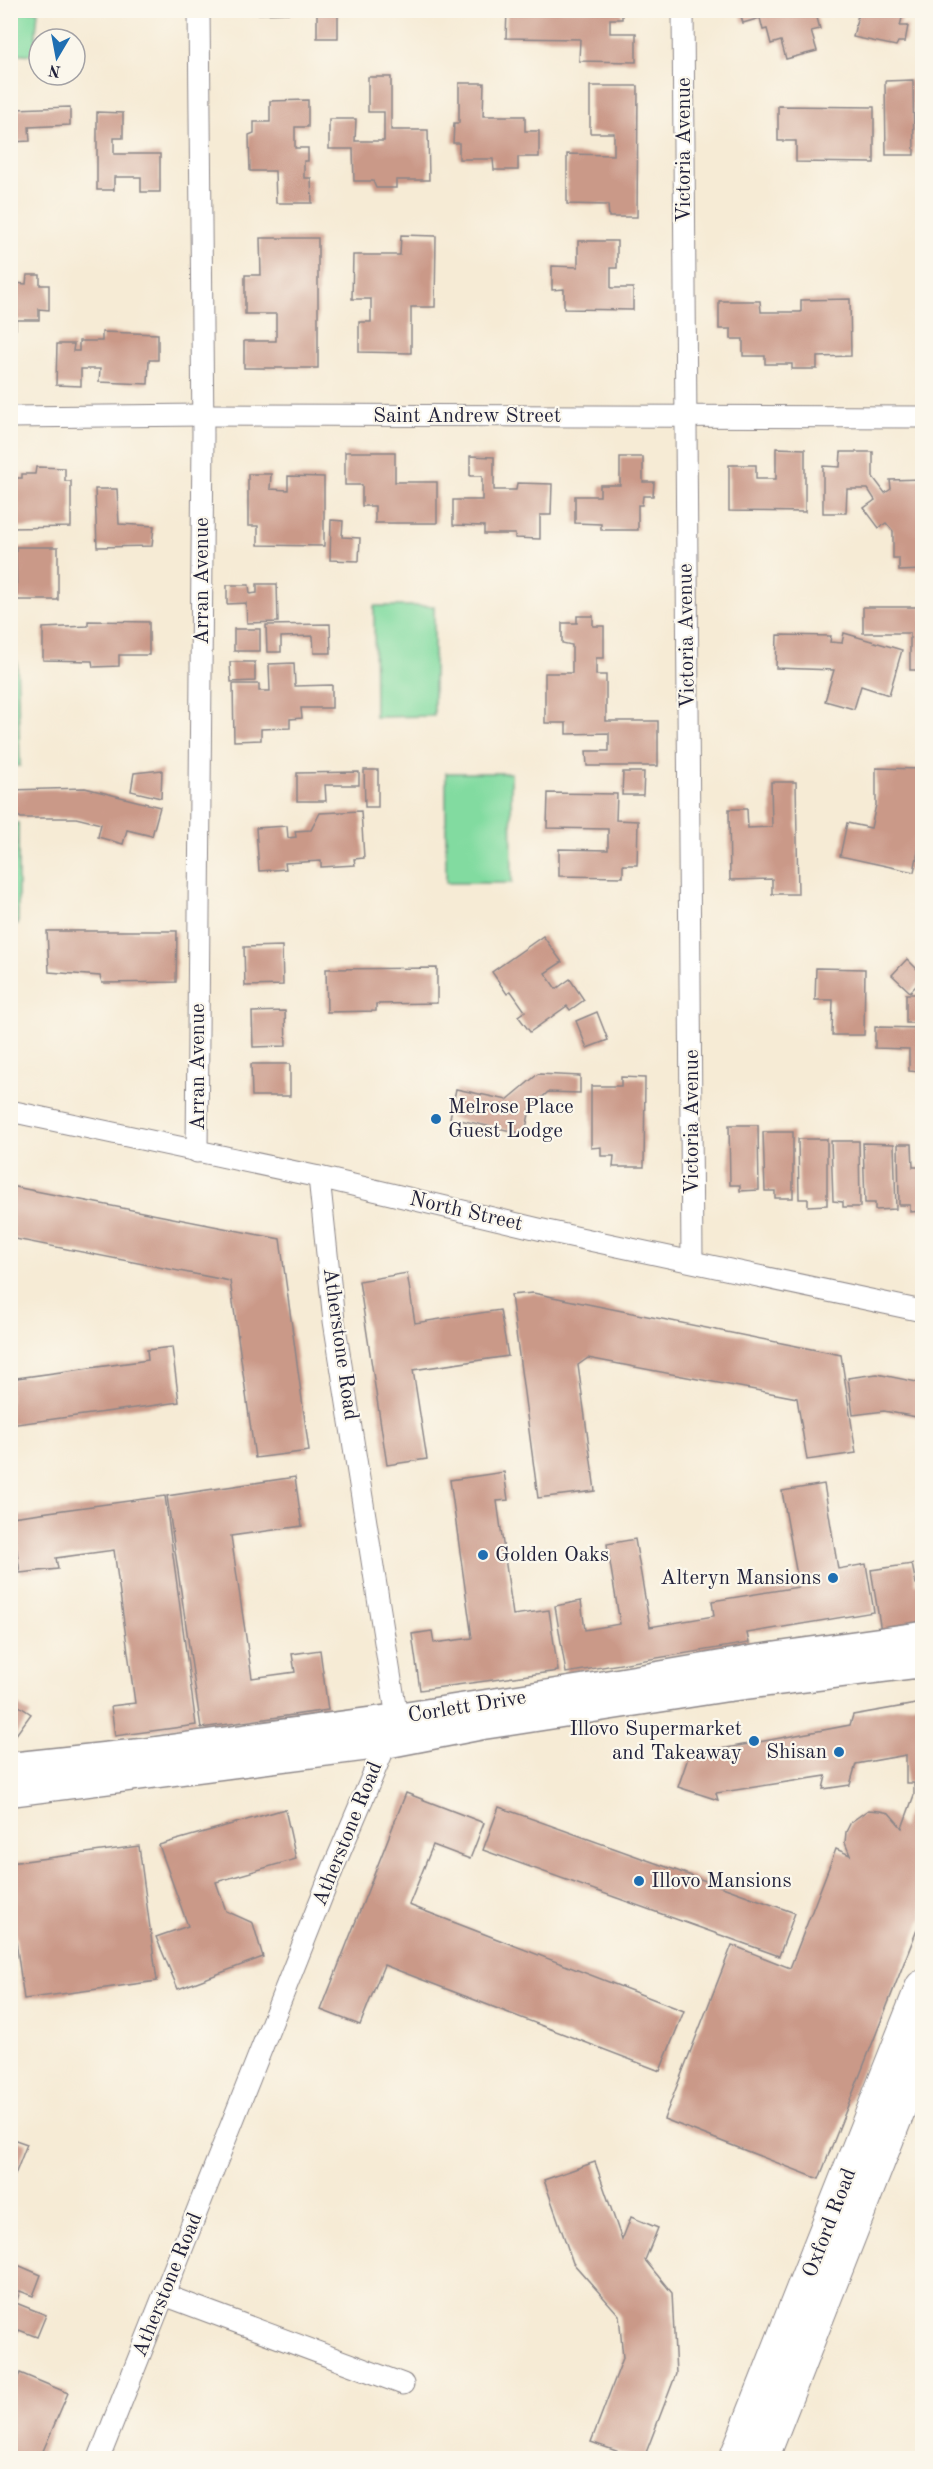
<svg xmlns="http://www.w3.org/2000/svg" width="933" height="2469" font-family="'Old Standard TT',serif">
	<rect width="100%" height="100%" fill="#fbf7ec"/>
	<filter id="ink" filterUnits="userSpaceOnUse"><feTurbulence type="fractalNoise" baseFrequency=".0167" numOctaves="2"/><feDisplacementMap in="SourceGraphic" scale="12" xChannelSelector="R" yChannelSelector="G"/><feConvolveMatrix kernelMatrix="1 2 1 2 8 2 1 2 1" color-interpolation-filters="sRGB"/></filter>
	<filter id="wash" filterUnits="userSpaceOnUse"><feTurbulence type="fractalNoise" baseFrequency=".008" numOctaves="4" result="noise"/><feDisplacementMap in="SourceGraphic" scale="24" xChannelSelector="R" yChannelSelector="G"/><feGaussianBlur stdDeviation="1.35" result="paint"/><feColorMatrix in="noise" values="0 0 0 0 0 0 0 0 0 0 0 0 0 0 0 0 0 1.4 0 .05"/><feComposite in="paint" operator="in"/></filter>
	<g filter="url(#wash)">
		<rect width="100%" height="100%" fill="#f6ebd5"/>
		<g fill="#82dba0" stroke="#527e6e" stroke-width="1.5">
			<path d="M10,11H38L34,55L11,53Z"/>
			<path d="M374,606H434V716L375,717Z"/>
			<path d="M11,661H17L20,766H11Z"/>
			<path d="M446,773H511L512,883H446Z"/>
			<rect x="11" y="823" width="7" height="101"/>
		</g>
		<g id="blocks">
			<g fill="#ca9988">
				<path d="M252,10H295V13L252,14Z"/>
				<rect x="317" y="10" width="21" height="28"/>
				<path d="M507,10H622V19H610V33H636V62L579,61L580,39L506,38Z"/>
				<path d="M739,10H815L820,29L811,31L817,51L786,59L781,41L771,44L767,29L763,30L760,18L743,23Z"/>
				<path d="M859,10H904L900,26H908L905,42H898L896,46L853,37Z"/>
				<path d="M368,77H391V130H428L429,180H396V188H376L373,181H354L353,149H329V119H356L355,141H384V112H368Z"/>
				<path d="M913,80L914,155H886L885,81Z"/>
				<path d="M459,83H484L483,116H525V131H539V157H518V170H494L493,159H459V143H453L454,123H459Z"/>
				<path d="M590,86H638L637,217H609L608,205L567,204V154L614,155V133H590Z"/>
				<path d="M10,96H14L15,109L70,107V125L29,127L30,141L10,142Z"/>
				<path d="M308,100V127H295V148H308V161H304V178H311L312,203H276L275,171H250L249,135L254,133V122H270V101Z"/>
				<path d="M778,106L874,107V163L796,162V141H778Z"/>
				<path d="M97,112L123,113V138H114V154H160V192H141V177H114V190H97Z"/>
				<path d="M401,235L436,236L435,307H411V353L359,352V322H371V299H352L353,255H400Z"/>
				<path d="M260,238H318V368H244V341H276V314H245V275H261Z"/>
				<path d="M578,241H617V268H611V288H633V310L564,309V289L552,290V266L578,267Z"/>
				<path d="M10,274H13V283L26,284L27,275H40V285H49V310L39,309V320H16V329H10Z"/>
				<path d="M850,299L851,356L817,357V369H792V364H765V356H743V339H731V329H719V301H760L761,312H801V300Z"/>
				<path d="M102,332L158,334V360H149L148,384L99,382L100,369H81V386L56,385L57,344H74L73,351H79V341H102Z"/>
				<path d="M776,448L805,449V512L729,511V465H756V479H776Z"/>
				<path d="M345,452H395V482H437V523H375V506H362V485H345Z"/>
				<path d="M841,452H873V477L885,493L891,489L890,480L922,479V570L899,571V558H893V531L886,523L879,528L864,508L875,500L868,489H847L846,513H823V466L840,467Z"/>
				<path d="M470,456L494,457V490H516L517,483L552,484L551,515H540V539L515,538V534H484V526L453,525V500H482V476H470Z"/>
				<path d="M620,457H643V482H654L653,496H643L642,505H638V530H601V524L575,523V496H600V485H620Z"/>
				<path d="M36,467L65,468V481H71V527L11,528L10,478H22V474H35Z"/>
				<path d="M248,474H271L270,489L288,490V476L324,477V546L258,545V526H248Z"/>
				<path d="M95,489H117L119,524L154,526L152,546L97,547Z"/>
				<path d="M331,520L343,521L342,537L360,538L359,561L330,560Z"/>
				<path d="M16,547H58V600H17Z"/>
				<path d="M257,584H277L278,622L247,623L246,603L227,604V585H249L250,594L257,593Z"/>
				<path d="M863,607H922V670H910V633H863Z"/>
				<path d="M577,616H593V626H604V658H596V675H606V721H658V766H587L586,751H609V733L566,734V723H545V673H572V645L562,643V623H577Z"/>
				<path d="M88,621L149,622V655H119V666L93,667L92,661L43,660V628L88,626Z"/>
				<path d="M330,624L331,653H314L313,636L281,637V652H267L266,625Z"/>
				<rect x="234" y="629" width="26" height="22"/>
				<path d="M844,633L902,650L889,695L861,686L854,709L825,701L834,670L776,668L777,635L831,636L830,642L842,643Z"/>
				<path d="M230,662H255V681L231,682Z"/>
				<path d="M294,663L295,686L332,685V708H301L302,718L290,719V728L261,729V740L234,741L233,684H259V691H270L269,664Z"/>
				<path d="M876,768L922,769V832L914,872L840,856L847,823L871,828L876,805Z"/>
				<path d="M162,770L161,798L131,791L134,773Z"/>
				<path d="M364,770H378V807H365Z"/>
				<path d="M359,772V785H325L326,801H297V773Z"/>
				<path d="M623,772H644L643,795H622Z"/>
				<path d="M771,782H796L798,894H772V879L730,880L729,809H747L748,828L772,827Z"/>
				<path d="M85,788L160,807L152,836L127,830L123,844L98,837L101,824L76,818H21L10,811V790Z"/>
				<path d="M548,793L617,794L616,820L638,821L637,865H623V877L559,876V849L608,850V829L547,828Z"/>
				<path d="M361,811L364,858L354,859L355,865L321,867V861L285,863L286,869L259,871L256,828L287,826L288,838L296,837L295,831L311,830L320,813Z"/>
				<path d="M47,931H177L176,982L102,983L100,976L49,972Z"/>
				<path d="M543,936L562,962L545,973L556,989L570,979L584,1000L570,1010L567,1006L530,1032L518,1016L525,1011L511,991L507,994L492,972Z"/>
				<path d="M282,946L283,985L245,986L244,947Z"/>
				<path d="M907,959L922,974V980L910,992L892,975Z"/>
				<path d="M437,968V1003L376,1004V1011L327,1012L326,969Z"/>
				<path d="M816,968L865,969L864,1035H832L833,1000H815Z"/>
				<path d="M906,994H921L922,1023H906Z"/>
				<path d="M285,1011L286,1046L253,1047L252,1012Z"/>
				<path d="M597,1012L608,1040L587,1048L576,1021Z"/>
				<path d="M875,1027L922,1028V1072L909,1071V1049L875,1048Z"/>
				<path d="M251,1064H290V1096H252Z"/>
				<path d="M538,1074L580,1076V1093L548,1092L530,1109L525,1134L450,1118L456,1089L507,1100Z"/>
				<path d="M621,1077L645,1078L644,1167H613L614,1156H601V1147L591,1148V1086H621Z"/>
				<path d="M729,1125H758L759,1190L740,1191V1185H730Z"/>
				<path d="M763,1132H793V1198H775V1191H765Z"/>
				<path d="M798,1139H827V1205L808,1206V1199H799Z"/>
				<path d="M831,1141H859L860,1207H843V1202L833,1201Z"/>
				<path d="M863,1143L894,1144L896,1209L875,1210V1203H865Z"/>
				<path d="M898,1144H912L913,1167H922V1211L910,1212V1205H899Z"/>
				<path d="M10,1186L280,1239L309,1451L255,1458L230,1281L10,1238Z"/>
				<path d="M407,1273L415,1323L500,1310L508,1356L413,1370L427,1459L387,1465L359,1281Z"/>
				<path d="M533,1293L841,1355L856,1453L807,1460L797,1398L588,1358L578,1365L595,1491L538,1498L511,1295Z"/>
				<path d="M172,1347L179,1402L10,1425V1379L148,1360L147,1350Z"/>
				<path d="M877,1374L922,1383V1418L884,1411L853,1415L848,1378Z"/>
				<path d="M504,1472L508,1500L497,1501L513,1615L549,1610L558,1671L420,1690L412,1634L432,1631L434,1643L472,1638L450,1480Z"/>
				<path d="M295,1477L302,1526L231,1536L252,1678L295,1672L292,1654L320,1650L328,1710L201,1728L167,1496Z"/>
				<path d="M824,1484L838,1569L866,1564L874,1612L747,1633L749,1643L566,1673L555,1606L581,1601L585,1630L620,1624L607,1544L635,1539L650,1627L714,1616L712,1601L799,1587L782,1491Z"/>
				<path d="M165,1496L196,1725L115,1736L111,1706L135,1703L114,1550L56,1558L58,1569L20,1573L12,1517Z"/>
				<path d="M912,1564L916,1584L922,1583V1630L882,1637L871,1570Z"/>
				<path d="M10,1700L31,1714L10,1743Z"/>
				<path d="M922,1703V1917L819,2179L664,2119L732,1945L790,1968L836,1849L850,1855L845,1843L846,1832L851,1822L868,1810L880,1811L889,1813L902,1828L914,1795V1783H906V1755L856,1764L850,1785L823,1789L826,1776L716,1793L718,1800L678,1787L689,1755L850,1725L853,1715Z"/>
				<path d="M406,1793L484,1823L470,1859L433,1845L409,1905L684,2011L660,2071L384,1965L360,2025L321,2010Z"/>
				<path d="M499,1807L795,1913L779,1956L483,1850Z"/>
				<path d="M285,1809L296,1859L216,1882L226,1911L253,1923L263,1957L178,1989L156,1937L188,1926L159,1845Z"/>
				<path d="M139,1846L157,1981L24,1999L10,1898V1863Z"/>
				<path d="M10,2138L27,2144L11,2185H10Z"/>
				<path d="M595,2162L622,2240L631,2217L658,2228L645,2260L672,2293L676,2374L644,2458H636L591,2442L623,2358L619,2315L573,2263L544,2180Z"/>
				<path d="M13,2263L41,2275L33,2296L20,2291L16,2303L46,2315L37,2337L19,2330L11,2350L10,2269Z"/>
				<path d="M20,2373L68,2393L40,2458H10V2395Z"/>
			</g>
		</g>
	</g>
	<g filter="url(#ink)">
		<use href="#blocks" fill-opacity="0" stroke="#8c8688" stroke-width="1.5"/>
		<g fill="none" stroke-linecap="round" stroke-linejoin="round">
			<defs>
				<g id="street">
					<path d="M683,10L692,1261"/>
					<path d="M10,417L203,415L922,417"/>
					<path d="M10,1111L319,1177L547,1231L922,1311"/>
					<path d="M197,1152L203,434L199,10"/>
					<path d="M164,2295L403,2384"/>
					<path d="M99,2458L334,1866L397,1718L334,1321L319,1177"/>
				</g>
				<g id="secondary">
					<path d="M10,1767L141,1753L397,1718L582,1689L757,1659L922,1636"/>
					<path d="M10,1792L385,1744L483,1725L728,1687L922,1663"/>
				</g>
				<g id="primary">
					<path d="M736,2458L922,1987"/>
					<path d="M762,2458L922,2050"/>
				</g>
			</defs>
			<use href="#street" stroke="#8c8688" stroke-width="23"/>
			<use href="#secondary" stroke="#8c8688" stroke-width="31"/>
			<use href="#primary" stroke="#8c8688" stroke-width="35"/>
			<use href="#street" stroke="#fff" stroke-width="21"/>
			<use href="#secondary" stroke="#fff" stroke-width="28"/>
			<use href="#primary" stroke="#fff" stroke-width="33"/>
		</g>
	</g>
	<g fill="#1f6fb2" stroke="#fbf7ec" stroke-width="2">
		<circle cx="436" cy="1119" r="6"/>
		<circle cx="483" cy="1555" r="6"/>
		<circle cx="833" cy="1578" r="6"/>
		<circle cx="754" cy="1741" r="6"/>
		<circle cx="839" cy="1752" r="6"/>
		<circle cx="639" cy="1881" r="6"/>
	</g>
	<g text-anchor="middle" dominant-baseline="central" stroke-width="4.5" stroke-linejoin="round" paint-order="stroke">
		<g font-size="21" fill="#22223b" stroke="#fbf7ec">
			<text transform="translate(684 150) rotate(-90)">Victoria Avenue</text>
			<text x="467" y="416">Saint Andrew Street</text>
			<text transform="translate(202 581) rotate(-90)">Arran Avenue</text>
			<text transform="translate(687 636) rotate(-91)">Victoria Avenue</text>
			<text transform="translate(198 1067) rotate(-90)">Arran Avenue</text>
			<text transform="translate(692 1122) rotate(-90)">Victoria Avenue</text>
			<text transform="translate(466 1212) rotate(13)">North Street</text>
			<text transform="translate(340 1344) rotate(82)">Atherstone Road</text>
			<text transform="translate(467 1707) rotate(-9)">Corlett Drive</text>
			<text transform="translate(348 1834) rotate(-68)">Atherstone Road</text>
			<text transform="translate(830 2223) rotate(-69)">Oxford Road</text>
			<text transform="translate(168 2285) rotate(-68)">Atherstone Road</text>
		</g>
		<g font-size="21" fill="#22223b" stroke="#fbf7ec" text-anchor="start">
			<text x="448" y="1107">Melrose Place<tspan x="448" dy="24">Guest Lodge</tspan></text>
			<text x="495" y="1555">Golden Oaks</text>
			<text x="821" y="1578" text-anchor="end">Alteryn Mansions</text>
			<text x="742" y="1729" text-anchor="end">Illovo Supermarket<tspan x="742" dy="24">and Takeaway</tspan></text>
			<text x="827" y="1752" text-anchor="end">Shisan</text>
			<text x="651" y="1881">Illovo Mansions</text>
		</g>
	</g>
	<rect width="933" height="2469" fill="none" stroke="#fbf7ec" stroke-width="36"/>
	<g transform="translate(57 57) rotate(190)"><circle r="28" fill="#fbf7ec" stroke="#a4a2a5" stroke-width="1.5"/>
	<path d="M0-4.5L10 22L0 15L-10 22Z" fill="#1f6fb2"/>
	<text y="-9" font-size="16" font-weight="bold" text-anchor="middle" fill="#22223b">N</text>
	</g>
</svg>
